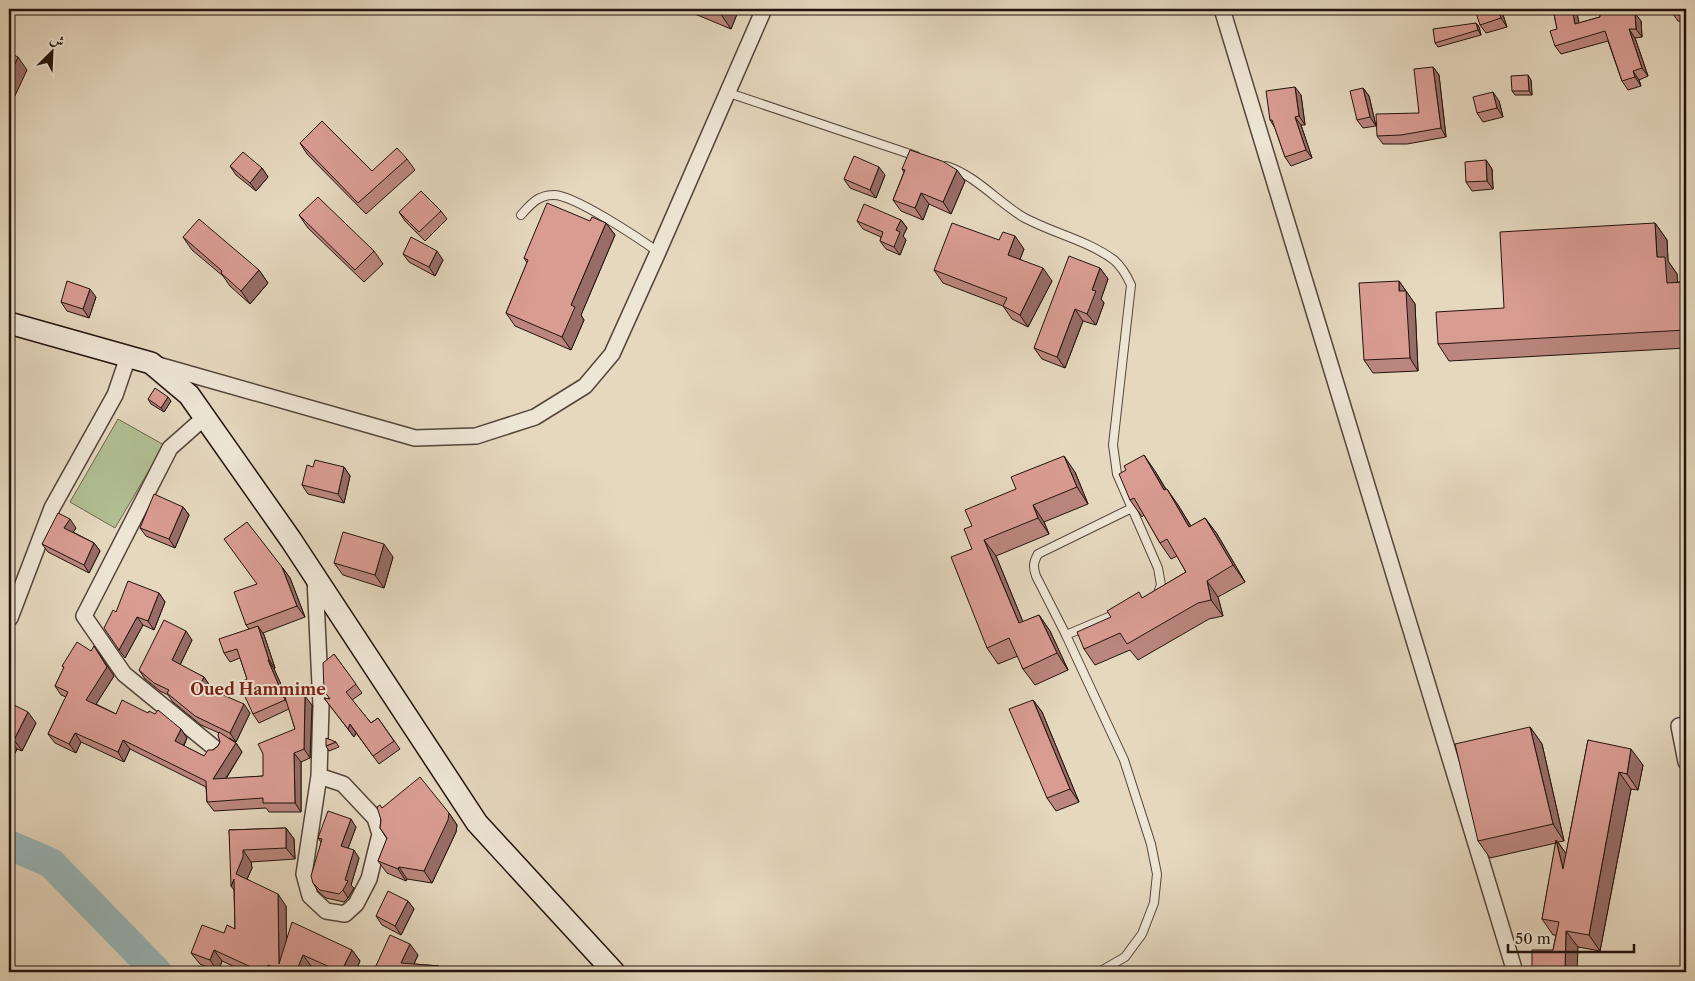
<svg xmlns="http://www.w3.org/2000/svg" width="1695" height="981" font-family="'Libre Caslon Text',Amiri,serif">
	<rect width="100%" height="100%" fill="#e5d8bf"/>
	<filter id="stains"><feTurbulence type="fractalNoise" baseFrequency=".004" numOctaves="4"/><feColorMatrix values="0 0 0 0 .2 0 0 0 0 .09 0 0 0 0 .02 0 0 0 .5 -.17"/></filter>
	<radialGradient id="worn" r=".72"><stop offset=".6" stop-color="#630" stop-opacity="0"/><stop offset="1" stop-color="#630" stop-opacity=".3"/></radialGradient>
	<path fill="#b2bf94" stroke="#6a6950" d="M118,419L164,445L115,528L70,502Z"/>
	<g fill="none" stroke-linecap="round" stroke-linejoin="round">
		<path stroke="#98b8ba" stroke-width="30" d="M9,845L51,863L157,972"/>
		<defs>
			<g id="lane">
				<path d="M726,92L916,156"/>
				<path d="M946,166C975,175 997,201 1023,217C1052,233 1087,240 1114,260C1122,267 1127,276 1131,285L1113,445L1117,474L1158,568L1161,585L1158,593L1156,596"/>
				<path d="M521,215C530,205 538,195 553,195C573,194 640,239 658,252"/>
				<path d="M1066,635L1036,576C1033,567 1033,563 1038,554L1132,508"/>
				<path d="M1099,972L1125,957L1142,934L1154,903L1157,874L1151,844L1124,760L1066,635L1118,613"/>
			</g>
			<g id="street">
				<path d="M1222,9L1515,972"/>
				<path d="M158,365L415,438L476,436L535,417L585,386L612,354L658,252L764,9"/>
				<path d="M205,417L170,448L84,616L124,674L217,750"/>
				<path d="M315,578L321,706L319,776L304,874L310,896L326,911L345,914L356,904L369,879L380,834L375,818L343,784L319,776"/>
				<path d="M10,618L52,508L115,395L128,357"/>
				<path d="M1686,725L1679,726L1686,762"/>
			</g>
			<path id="secondary" d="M9,323L151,363L189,395L291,540L477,823L614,972"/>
		</defs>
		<use href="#lane" stroke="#544439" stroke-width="10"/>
		<use href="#street" stroke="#544439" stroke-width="18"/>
		<use href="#secondary" stroke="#23130c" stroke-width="24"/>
		<use href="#lane" stroke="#eee6d5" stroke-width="8"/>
		<use href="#street" stroke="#eee6d5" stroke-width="15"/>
		<use href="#secondary" stroke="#eee6d5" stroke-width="21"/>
	</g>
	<g fill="#bb867e" stroke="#23130c">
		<path d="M683,9H739L731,29Z"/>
		<path d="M1529,9H1543L1531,11Z"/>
		<path d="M1553,9H1576L1579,23L1600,17V9H1631V13L1641,21L1642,37L1635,38L1648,76L1639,80L1641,86L1628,90L1622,81L1608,41L1561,54L1555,46L1557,29Z"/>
		<path d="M1686,9V30L1683,22L1678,21L1673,14Z"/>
		<path d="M1502,12L1507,27L1486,33L1480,25Z"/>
		<path d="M1476,23L1479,27L1481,35L1438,47L1435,43Z"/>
		<path d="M1433,67L1439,75L1446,137L1407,144H1383L1377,136L1419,113Z"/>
		<path d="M1531,80L1532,95H1515L1512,91Z"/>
		<path d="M1363,88L1369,96L1376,126L1363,128L1357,120Z"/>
		<path d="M1301,95L1305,125H1301L1312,158L1291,166L1285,157L1275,128L1270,120Z"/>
		<path d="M1499,101L1503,117L1483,122L1477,113Z"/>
		<path d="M300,143L372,171L407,159L415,170L366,214L307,154Z"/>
		<path d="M1486,160L1492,169L1493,189L1472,191L1466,182Z"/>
		<path d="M230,166L262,168L268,177L256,191L236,175Z"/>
		<path d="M902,169L965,181L951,214L929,204L923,220L901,211L893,200L904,172Z"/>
		<path d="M885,175L876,198L850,188L844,179Z"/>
		<path d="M441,211L447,219L425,241L405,221L399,212Z"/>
		<path d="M299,215L374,251L383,264L364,282L308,228Z"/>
		<path d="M901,220L907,228L903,236L906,240L900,255L886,249L880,241L881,237L863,229L857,221Z"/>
		<path d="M590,221L606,223L615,235L581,315L584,320L571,350L515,326L506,313L527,263L524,258Z"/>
		<path d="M1655,223L1667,240L1668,261L1677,274V282H1686V348L1449,361L1438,344L1504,308Z"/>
		<path d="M183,237L259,270L268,283L250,304L230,286L223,276L192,250Z"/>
		<path d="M999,240L1024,249L1020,259L1052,281L1028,327L1012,319L1003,306L943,283L934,270Z"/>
		<path d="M403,254L443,260L435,276L409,262Z"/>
		<path d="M1100,268L1108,279L1101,299L1104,303L1096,325L1083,321L1065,368L1042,359L1034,348Z"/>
		<path d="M1399,281L1415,304L1418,371L1373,373L1364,360Z"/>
		<path d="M96,297L89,318L67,311L61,302Z"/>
		<path d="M148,399L171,401L164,412L151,404Z"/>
		<path d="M313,467H344L350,476L344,503L308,494L302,485Z"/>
		<path d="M1155,471L1166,489L1178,505L1191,526L1205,518L1217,534L1245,582L1218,597L1223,616L1209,619L1138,660L1130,650L1095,665L1084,649L1111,617L1186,572L1177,556L1171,559L1160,543L1144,515L1142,517L1130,500Z"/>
		<path d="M1075,472L1088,504L1044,522L1049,534L996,556L1023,622L1039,615L1050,631L1068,670L1035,685L1023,669L1018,656L998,664L987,648L972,526Z"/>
		<path d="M183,507L189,515L175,548L146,536L140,528Z"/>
		<path d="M76,528L73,532L94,543L100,551L89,573L48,552L42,544Z"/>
		<path d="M393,557L384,588L343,575L334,563Z"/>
		<path d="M282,567L290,578L305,617L263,633L264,635L275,668L274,669L285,694L312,705L310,758L301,762V812H269L266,808L214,811L207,802L206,787L130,749L124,762L81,742L76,753L55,743L48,734L66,697L61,695L55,686L64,668L62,666L91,651L114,676L96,704L116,714L181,729L187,738L184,746L204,756L218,746L220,742L219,733L201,725L173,702L168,695L160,691L145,679L139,670L192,640L180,665L204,677L210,686L209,688L250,713L236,742L229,738L236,743L242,752L226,779L263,776L295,729L289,709L259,723L253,714L247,679L240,658L230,662L224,653L249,629L246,625L256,584Z"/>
		<path d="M159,593L165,602L154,630L143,625L125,658L116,612Z"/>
		<path d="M334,654L362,693L352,700L371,723L378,718L400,749L379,764L356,733L354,737L324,698L330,699Z"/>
		<path d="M1033,700L1042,712L1079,802L1056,811L1047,798Z"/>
		<path d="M9,709L36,723L22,751L17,749L9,765Z"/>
		<path d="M1530,727L1542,744L1564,841L1558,842L1566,854L1588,740L1643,765L1638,790L1631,789L1600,951L1578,947L1553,950L1556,935H1553L1542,919L1556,843L1490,858L1478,841Z"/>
		<path d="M336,742L339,747L329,751L326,746Z"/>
		<path d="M382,808L449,813L457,825L456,832L432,883L407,879L406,881L387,873L378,861L387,839L380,828Z"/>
		<path d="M356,827L348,848L359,858L351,885L354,888L348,898L344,902L326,898L318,891L313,883L321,842L318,838Z"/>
		<path d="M286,828L294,839L295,859L251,862L252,868L247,879L286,906V940L352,950L360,961L355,972H324L311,966L309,972H246L222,961L218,972L200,964L191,953L224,933L235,929L234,891L229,830Z"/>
		<path d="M408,901L414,909L401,935L382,925L376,916Z"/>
		<path d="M418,955L414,964L439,966L443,972H378L375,968Z"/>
	</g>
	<g fill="#986d67" stroke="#23130c">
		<path d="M721,9H739L731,29L720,13Z"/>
		<path d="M1498,9H1500L1502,12L1507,27L1501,18Z"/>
		<path d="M1572,9H1576L1581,32L1575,24Z"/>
		<path d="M1625,9H1631L1632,22L1626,13Z"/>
		<path d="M1635,13L1641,21L1642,37L1636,29Z"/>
		<path d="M1476,23L1479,27L1481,35L1478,30Z"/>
		<path d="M1629,29L1635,38L1648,76L1642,68Z"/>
		<path d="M18,57L27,70L13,100L9,94V77Z"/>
		<path d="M1433,67L1439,75L1446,137L1441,128Z"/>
		<path d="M1633,71L1639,80L1641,86L1635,77Z"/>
		<path d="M1528,75L1531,80L1532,95L1529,91Z"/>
		<path d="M1295,87L1301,95L1305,125L1299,116Z"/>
		<path d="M1363,88L1369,96L1376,126L1370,117Z"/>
		<path d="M1493,92L1499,101L1503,117L1497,108Z"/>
		<path d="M1295,117L1301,125L1312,158L1306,150Z"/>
		<path d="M1486,160L1492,169L1493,189L1487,181Z"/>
		<path d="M879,167L885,175L876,198L870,190Z"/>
		<path d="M262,168L268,177L256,191L250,183Z"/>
		<path d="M957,170L965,181L951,214L943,202Z"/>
		<path d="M921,193L929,204L923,220L915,208Z"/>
		<path d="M901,220L907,228L903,236L906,240L900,255L894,247L896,230Z"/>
		<path d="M606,223L615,235L581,315L584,320L571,350L562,337L571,305Z"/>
		<path d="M1655,223L1667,240L1668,261L1677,274L1679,300L1667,283L1657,257Z"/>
		<path d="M1015,236L1024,249L1017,267L1008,255Z"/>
		<path d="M437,251L443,260L435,276L429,267Z"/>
		<path d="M1043,268L1052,281L1028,327L1020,315Z"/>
		<path d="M1100,268L1108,279L1101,299L1104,303L1096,325L1087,314L1092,290Z"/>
		<path d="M259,270L268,283L250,304L241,291Z"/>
		<path d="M1399,281L1415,304L1418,371L1410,358L1399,291Z"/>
		<path d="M90,289L96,297L89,318L83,309Z"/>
		<path d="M1075,309L1083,321L1065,368L1057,357Z"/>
		<path d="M168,397L171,401L164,412L161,408Z"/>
		<path d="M1144,455L1155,471L1176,507L1164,490Z"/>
		<path d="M1064,456L1075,472L1088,504L1077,487Z"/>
		<path d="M344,467L350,476L344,503L338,494Z"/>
		<path d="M1167,489L1178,505L1201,543L1189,527Z"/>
		<path d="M1033,505L1044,522L1049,534L1038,518Z"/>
		<path d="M183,507L189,515L175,548L169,539Z"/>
		<path d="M1205,518L1217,534L1245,582L1233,565Z"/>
		<path d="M70,519L76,528L70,537L64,528Z"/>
		<path d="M984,540L996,556L1030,639L1019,623Z"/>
		<path d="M94,543L100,551L89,573L84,565Z"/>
		<path d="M384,544L393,557L384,588L375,575Z"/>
		<path d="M282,567L290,578L305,617L297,606Z"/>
		<path d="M1207,581L1218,597L1223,616L1211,600Z"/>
		<path d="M159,593L165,602L154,630L148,621Z"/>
		<path d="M1039,615L1050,631L1068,670L1057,653Z"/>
		<path d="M137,617L143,625L125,658L119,650Z"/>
		<path d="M258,626L264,635L275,668L269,660Z"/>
		<path d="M186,631L192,640L178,669L172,660Z"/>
		<path d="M94,646L114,676L93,709L86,700Z"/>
		<path d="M268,660L274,669L292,708L285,700Z"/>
		<path d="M204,677L210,686L207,693L200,685Z"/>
		<path d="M305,696L312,705L310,758L304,749Z"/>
		<path d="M1033,700L1042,712L1079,802L1070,789Z"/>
		<path d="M244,704L250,713L236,742L230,733Z"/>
		<path d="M28,712L36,723L22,751L14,740Z"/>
		<path d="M350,724L356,733L354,737L348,729Z"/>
		<path d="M1530,727L1542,744L1564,841L1553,824Z"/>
		<path d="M181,729L187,738L181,750L175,741Z"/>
		<path d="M75,733L81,742L76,753L69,744Z"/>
		<path d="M9,738L17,749L9,765Z"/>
		<path d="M123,740L130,749L124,762L118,752Z"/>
		<path d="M236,743L242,752L219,789L213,779Z"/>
		<path d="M1631,749L1643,765L1638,790L1627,774Z"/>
		<path d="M294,753L301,762V812L295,803Z"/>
		<path d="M1619,772L1631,789L1600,951L1589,935Z"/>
		<path d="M449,813L457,825L456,832L432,883L424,871Z"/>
		<path d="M351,819L356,827L346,854L341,846Z"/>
		<path d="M286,828L294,839L295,859L286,848Z"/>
		<path d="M1556,840L1568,856L1563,869Z"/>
		<path d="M243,850L251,862L252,868L244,886L236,874Z"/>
		<path d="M354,850L359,858L351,885L354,888L348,898L343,890L345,880Z"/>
		<path d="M399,867L407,879L406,881L398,869Z"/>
		<path d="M234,879L240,898L231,886Z"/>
		<path d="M278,894L286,906L287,972L279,964Z"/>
		<path d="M408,901L414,909L401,935L395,926Z"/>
		<path d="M1566,931L1578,947L1577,972H1565Z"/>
		<path d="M410,944L418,955L410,972L401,963Z"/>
		<path d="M214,950L222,961L218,972L210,960Z"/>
		<path d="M352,950L360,961L355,972H341Z"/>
		<path d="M303,955L311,966L309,972H296Z"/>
		<path d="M268,965L273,972H265Z"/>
		<path d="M439,966L443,972H438Z"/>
	</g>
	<g fill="#d99c93" stroke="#23130c">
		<path d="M709,9H721L720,13Z"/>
		<path d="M1478,9H1498L1501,18L1480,25L1475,10Z"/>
		<path d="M1553,9H1572L1575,24L1600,17V9H1625L1626,13H1635L1636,29H1629L1642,68L1633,71L1635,77L1622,81L1605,31L1555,46L1550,31L1557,29Z"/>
		<path d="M1674,9H1686V16L1673,14Z"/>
		<path d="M1686,17V30L1682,19Z"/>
		<path d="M1476,23L1478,30L1435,43L1433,29Z"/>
		<path d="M9,53L18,57L9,77Z"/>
		<path d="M1433,67L1441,128L1401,135L1377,136L1376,114L1419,113L1414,69Z"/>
		<path d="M1528,75L1529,91H1512L1511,76Z"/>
		<path d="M1295,87L1299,116L1295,117L1306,150L1285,157L1272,120H1270L1266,91Z"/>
		<path d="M1363,88L1370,117L1357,120L1350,91Z"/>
		<path d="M1493,92L1497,108L1477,113L1473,97Z"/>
		<path d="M322,121L372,171L397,148L407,159L358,203L300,143Z"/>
		<path d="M910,150L942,161L957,170L943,202L921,193L915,208L893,200L905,170L902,169Z"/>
		<path d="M243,152L262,168L250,183L230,166Z"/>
		<path d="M854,156L879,167L870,190L844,179Z"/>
		<path d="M1486,160L1487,181L1466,182L1465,162Z"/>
		<path d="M421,191L441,211L419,232L399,212Z"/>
		<path d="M318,197L374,251L355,270L299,215Z"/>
		<path d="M547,203L590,221L592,217L606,223L571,305L575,307L562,337L506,313L528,260L524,258Z"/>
		<path d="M864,204L901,220L896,230L900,232L894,247L880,241L883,232L857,221Z"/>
		<path d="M199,219L259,270L241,291L221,273L222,271L183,237Z"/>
		<path d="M952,223L999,240L1003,232L1015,236L1008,255L1043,268L1020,315L1003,306L1007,298L934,270Z"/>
		<path d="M1655,223L1657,257H1665L1667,283L1686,282V330L1438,344L1436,312L1504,308L1500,232Z"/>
		<path d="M411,237L437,251L429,267L403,254Z"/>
		<path d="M1069,256L1100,268L1092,290L1096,291L1087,314L1075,309L1057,357L1034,348Z"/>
		<path d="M67,281L90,289L83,309L61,302Z"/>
		<path d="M1399,281V291H1406L1410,358L1364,360L1359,283Z"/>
		<path d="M155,388L168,397L161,408L148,399Z"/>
		<path d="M1144,455L1164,490L1167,489L1189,527L1205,518L1233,565L1207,581L1211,600L1198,603L1127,644L1120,633L1084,649L1077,632L1111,617L1107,611L1139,592L1142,598L1186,572L1167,539L1160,543L1134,498L1130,500L1119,474L1126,470L1124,466Z"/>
		<path d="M1064,456L1077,487L1033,505L1038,518L984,540L1019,623L1039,615L1057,653L1023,669L1009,638L987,648L951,557L972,549L964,529L972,526L965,510L1016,489L1011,477Z"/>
		<path d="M315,460L344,467L338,494L302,485L307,465L313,467Z"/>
		<path d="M154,494L183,507L169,539L140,528Z"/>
		<path d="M58,513L70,519L64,528L94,543L84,565L42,544Z"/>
		<path d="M247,522L282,567L297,606L246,625L234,592L257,584L224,539Z"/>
		<path d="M343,532L384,544L375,575L334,563Z"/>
		<path d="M128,581L159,593L148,621L137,617L119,650L104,628L113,610L116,612Z"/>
		<path d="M164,620L186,631L172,660L204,677L200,685L244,704L230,733L195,716L167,693L169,690L154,683L139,670Z"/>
		<path d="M258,626L269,660H268L285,700L253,714L241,688V682L247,679L237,649L224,653L219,639Z"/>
		<path d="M77,642L91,651L94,646L107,667L86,700L116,714L122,700L148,713L149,711L155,714L158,710L181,729L175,741L204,756L208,750H213L218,746L220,742L218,735L219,732L236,743L213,779L263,776V754L258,744L295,729L284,694L305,696L304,749L294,753L295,803H263V798L207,802L206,781L123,740L118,752L75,733L69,744L48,734L68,692L55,686L64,667L62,666Z"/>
		<path d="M334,654L356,684L346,692L371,723L378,718L394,741L373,756L350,724L348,729L324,698L330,699L324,691L323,663Z"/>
		<path d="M1033,700L1070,789L1047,798L1009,709Z"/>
		<path d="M14,705L28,712L14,740L9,738V739V709L12,710Z"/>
		<path d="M1530,727L1553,824L1478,841L1455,744Z"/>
		<path d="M326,738L336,742L326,746Z"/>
		<path d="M1686,738V762L1684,744Z"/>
		<path d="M1588,740L1631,749L1627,774L1619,772L1589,935L1566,931L1565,972H1532V950H1553L1559,922L1542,919L1556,840L1563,869Z"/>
		<path d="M420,777L449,813L448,820L424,871L399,867L398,869L378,861L387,838L380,828L381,820L377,807L380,805L382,808Z"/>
		<path d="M328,811L351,819L341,846L354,850L345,880L348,881L343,890L339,894L320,890L313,883L311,876L322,839L318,838Z"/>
		<path d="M286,828V848L243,850V857L236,874L278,894L279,964L292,922L352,950L341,972L303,955L296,972H285L268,965L265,972H252L249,971L251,967L214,950L210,960L191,953L202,925L224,933L227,925L235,929L234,879L231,886L229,830Z"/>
		<path d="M388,891L408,901L395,926L376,916Z"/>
		<path d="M390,935L410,944L401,963L439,966L438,972H385L375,968Z"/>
	</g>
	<g text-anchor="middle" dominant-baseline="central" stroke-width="4" stroke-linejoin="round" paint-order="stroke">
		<g font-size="16" font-weight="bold" fill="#7a1f14" stroke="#eee6d5">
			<text x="258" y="689">Oued Hammime</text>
		</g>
	</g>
	<rect width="1695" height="981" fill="none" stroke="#e5d8bf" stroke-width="30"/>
	<rect x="10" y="10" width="1675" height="961" fill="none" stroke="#23130c" stroke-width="2.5"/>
	<rect x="15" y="15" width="1665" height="951" fill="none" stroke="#23130c"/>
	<g transform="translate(52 52) rotate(24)" stroke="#eee6d5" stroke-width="4" paint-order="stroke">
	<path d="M0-4L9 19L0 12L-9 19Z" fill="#23130c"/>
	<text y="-8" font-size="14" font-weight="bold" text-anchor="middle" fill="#23130c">ش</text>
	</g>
	<path d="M1508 944v8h126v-8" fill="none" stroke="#23130c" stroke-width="2.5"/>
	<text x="1515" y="944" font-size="15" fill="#23130c" stroke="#eee6d5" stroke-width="4" paint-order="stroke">50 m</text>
	<rect width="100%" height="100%" filter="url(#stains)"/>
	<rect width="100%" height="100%" fill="url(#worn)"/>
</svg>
